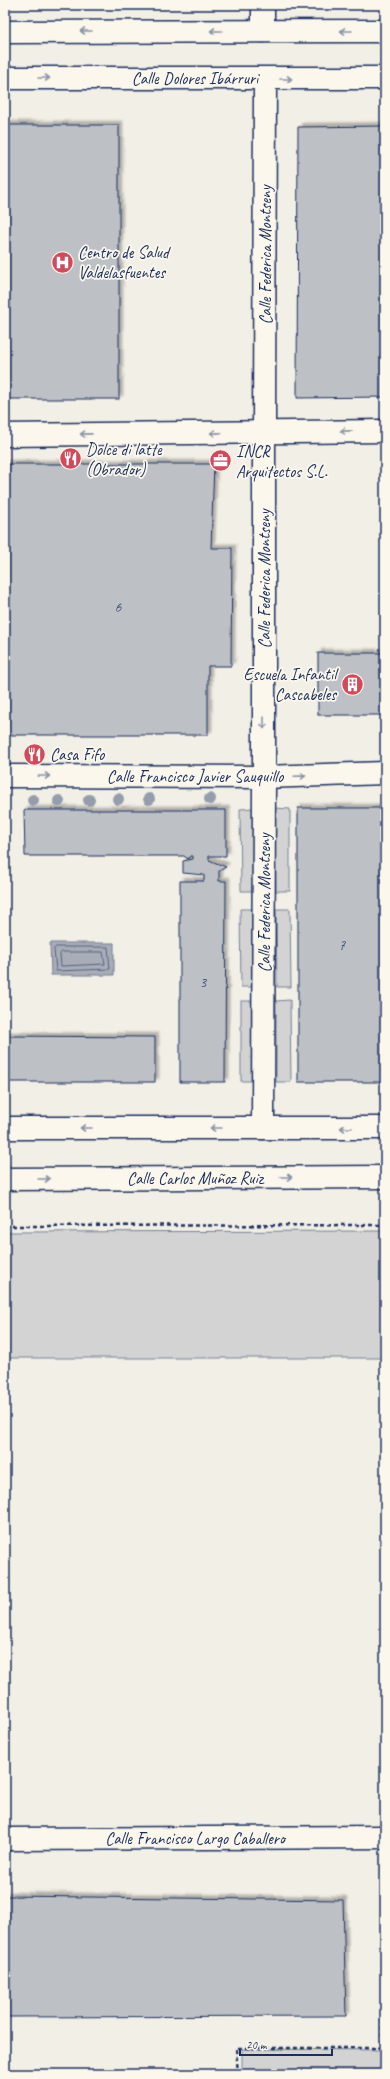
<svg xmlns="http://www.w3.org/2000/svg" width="390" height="2079" font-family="Caveat,sans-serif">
	<defs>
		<filter id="shadow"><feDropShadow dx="3.5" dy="-3.5" stdDeviation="1" flood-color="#0004"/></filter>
	</defs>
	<rect width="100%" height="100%" fill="#f2efe6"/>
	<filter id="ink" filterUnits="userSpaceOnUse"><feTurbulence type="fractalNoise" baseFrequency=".025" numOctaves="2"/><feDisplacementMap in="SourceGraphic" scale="8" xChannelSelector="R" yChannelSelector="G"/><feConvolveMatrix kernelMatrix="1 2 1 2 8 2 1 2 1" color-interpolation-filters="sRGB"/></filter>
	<g filter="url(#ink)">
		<g fill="#d2d3d2" stroke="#768198">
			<path d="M253,808V891H241L240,809Z"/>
			<path d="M275,808L290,809V891H276Z"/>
			<path d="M240,909H253V987H241Z"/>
			<path d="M276,909H290L291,987H277Z"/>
			<path d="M290,1000L291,1082H276V1001Z"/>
			<rect x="241" y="1001" width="12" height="80"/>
			<path d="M385,1231V1358H5V1232Z"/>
			<path d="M242,2049L385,2050V2074H242Z"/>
		</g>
		<path fill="#a9adb7" stroke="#707b93" d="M50,943H114V975H51Z"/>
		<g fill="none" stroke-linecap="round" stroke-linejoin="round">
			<g stroke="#546182" stroke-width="1">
				<path d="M56,947H108L110,969L56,971L54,949Z"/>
				<path d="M62,952H103L105,964L61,966L60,954Z"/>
			</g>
		</g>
		<g fill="#bdc0c4" stroke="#1b2f5e" filter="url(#shadow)">
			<rect x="5" y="125" width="114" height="274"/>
			<path d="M385,126V397L297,398L298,127Z"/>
			<path d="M5,464H214L211,548H232L231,666H208V735H5Z"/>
			<rect x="318" y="653" width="67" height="62"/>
			<rect x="298" y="808" width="87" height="274"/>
			<path d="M24,810H226V856H209V860L226,867L219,871V881H226L225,1082H180V881H204V875L183,873V861L193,859V856H190L188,859L184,856H25Z"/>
			<path d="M5,1036L155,1037V1082H5Z"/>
			<path d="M5,1896L343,1900L346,2016L5,2017Z"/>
		</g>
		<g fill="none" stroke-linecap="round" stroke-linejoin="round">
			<defs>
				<g id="pedestrian">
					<path d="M263,5V31"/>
					<path d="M264,432L265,79"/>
					<path d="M263,1128L264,777"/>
				</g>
				<g id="minor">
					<path d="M5,32L385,31"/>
					<path d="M5,78H385"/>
					<path d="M5,435L385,431"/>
					<path d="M5,776L264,777L385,773"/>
					<path d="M264,777V432"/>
					<path d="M5,1128H385"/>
					<path d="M5,1179L385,1177"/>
					<path d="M5,1839L385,1837"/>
				</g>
			</defs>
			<use href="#pedestrian" stroke="#1b2f5e" stroke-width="25"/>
			<use href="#minor" stroke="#1b2f5e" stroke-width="25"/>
			<g stroke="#1b2f5e" stroke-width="2.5" stroke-dasharray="4 3" stroke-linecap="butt">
				<path d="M5,1226L385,1225"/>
				<path d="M383,1886L382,2048H385"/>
				<path d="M238,2074L236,2048H382"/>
			</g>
			<use href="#pedestrian" stroke="#fbf7ec" stroke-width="22"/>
			<use href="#minor" stroke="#fbf7ec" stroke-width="22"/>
		</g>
		<g fill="#959cab">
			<circle cx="118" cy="799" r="6"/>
			<circle cx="149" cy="799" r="6"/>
			<circle cx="210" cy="799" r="6"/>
			<circle cx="33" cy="800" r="6"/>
			<circle cx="89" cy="800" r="6"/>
			<circle cx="59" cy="801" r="6"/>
		</g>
		<defs><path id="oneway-shaft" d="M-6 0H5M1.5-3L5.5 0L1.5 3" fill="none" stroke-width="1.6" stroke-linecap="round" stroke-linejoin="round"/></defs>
		<g stroke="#8b93a5">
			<use href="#oneway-shaft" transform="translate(86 31) rotate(180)"/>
			<use href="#oneway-shaft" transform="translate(216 31) rotate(180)"/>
			<use href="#oneway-shaft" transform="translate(346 31) rotate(180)"/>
			<use href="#oneway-shaft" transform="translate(44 78)"/>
			<use href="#oneway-shaft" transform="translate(286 79)"/>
			<use href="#oneway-shaft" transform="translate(346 431) rotate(179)"/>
			<use href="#oneway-shaft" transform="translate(216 433) rotate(179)"/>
			<use href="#oneway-shaft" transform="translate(86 434) rotate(179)"/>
			<use href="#oneway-shaft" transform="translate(264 723) rotate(90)"/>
			<use href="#oneway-shaft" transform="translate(44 776)"/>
			<use href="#oneway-shaft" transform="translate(300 776) rotate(-2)"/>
			<use href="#oneway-shaft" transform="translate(86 1128) rotate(180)"/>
			<use href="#oneway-shaft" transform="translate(216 1128) rotate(180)"/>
			<use href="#oneway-shaft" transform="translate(346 1128) rotate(180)"/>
			<use href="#oneway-shaft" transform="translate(286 1177)"/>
			<use href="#oneway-shaft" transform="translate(44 1179)"/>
		</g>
	</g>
	<defs>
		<symbol id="hospital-disc" viewBox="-11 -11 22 22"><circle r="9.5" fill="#d1495b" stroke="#fbf7ec"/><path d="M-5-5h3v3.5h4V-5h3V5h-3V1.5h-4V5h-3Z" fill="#fff"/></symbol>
		<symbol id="restaurant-disc" viewBox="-11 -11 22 22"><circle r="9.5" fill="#d1495b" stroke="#fbf7ec"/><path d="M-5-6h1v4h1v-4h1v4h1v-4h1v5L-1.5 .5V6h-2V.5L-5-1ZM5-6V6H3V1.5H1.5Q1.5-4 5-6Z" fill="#fff"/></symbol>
		<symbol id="office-disc" viewBox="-11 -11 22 22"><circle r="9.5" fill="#d1495b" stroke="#fbf7ec"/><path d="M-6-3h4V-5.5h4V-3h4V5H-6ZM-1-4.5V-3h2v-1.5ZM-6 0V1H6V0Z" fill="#fff"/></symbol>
		<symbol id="building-disc" viewBox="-11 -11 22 22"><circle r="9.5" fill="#d1495b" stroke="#fbf7ec"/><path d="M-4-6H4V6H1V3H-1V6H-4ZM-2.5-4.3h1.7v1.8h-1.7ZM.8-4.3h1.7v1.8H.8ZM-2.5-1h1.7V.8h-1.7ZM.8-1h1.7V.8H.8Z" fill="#fff"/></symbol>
	</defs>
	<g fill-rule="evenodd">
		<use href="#hospital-disc" x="50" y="250" width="25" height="25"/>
		<use href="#restaurant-disc" x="58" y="446" width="25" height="25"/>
		<use href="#office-disc" x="208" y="448" width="25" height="25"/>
		<use href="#building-disc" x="340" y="672" width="25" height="25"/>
		<use href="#restaurant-disc" x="22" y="742" width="25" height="25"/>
	</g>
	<g text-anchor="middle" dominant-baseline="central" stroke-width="3.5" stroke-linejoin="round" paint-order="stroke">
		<g font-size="15" fill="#445378">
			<text x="118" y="607">6</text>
			<text x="342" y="945">7</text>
			<text x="203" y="982">3</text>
		</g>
		<g font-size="17" fill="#1b2f5e" stroke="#fbf7ec">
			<text x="195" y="78">Calle Dolores Ibárruri</text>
			<text transform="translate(265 255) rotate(-90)">Calle Federica Montseny</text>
			<text transform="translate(264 579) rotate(-90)">Calle Federica Montseny</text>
			<text x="195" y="776">Calle Francisco Javier Sauquillo</text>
			<text transform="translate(264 903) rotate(-90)">Calle Federica Montseny</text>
			<text x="195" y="1178">Calle Carlos Muñoz Ruiz</text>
			<text x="195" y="1838">Calle Francisco Largo Caballero</text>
		</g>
		<g font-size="17" fill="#1b2f5e" stroke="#fbf7ec" text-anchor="start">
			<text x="78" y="252">Centro de Salud<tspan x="78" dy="20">Valdelasfuentes</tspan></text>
			<text x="86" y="449">Dolce di latte<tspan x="86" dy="20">(Obrador)</tspan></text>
			<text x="236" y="451">INCR<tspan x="236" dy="20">Arquitectos S.L.</tspan></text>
			<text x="336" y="674" text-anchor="end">Escuela Infantil<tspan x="336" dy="20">Cascabeles</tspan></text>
			<text x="50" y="754">Casa Fifo</text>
		</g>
	</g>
	<rect width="390" height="2079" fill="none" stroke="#fbf7ec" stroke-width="20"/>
	<rect x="10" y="10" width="370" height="2059" fill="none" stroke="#1b2f5e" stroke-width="1.5" filter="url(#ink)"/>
	<path d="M240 2049v6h92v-6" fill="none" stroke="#1b2f5e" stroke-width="2"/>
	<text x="246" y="2049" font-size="12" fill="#1b2f5e" stroke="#fbf7ec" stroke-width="3" paint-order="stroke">20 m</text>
</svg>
